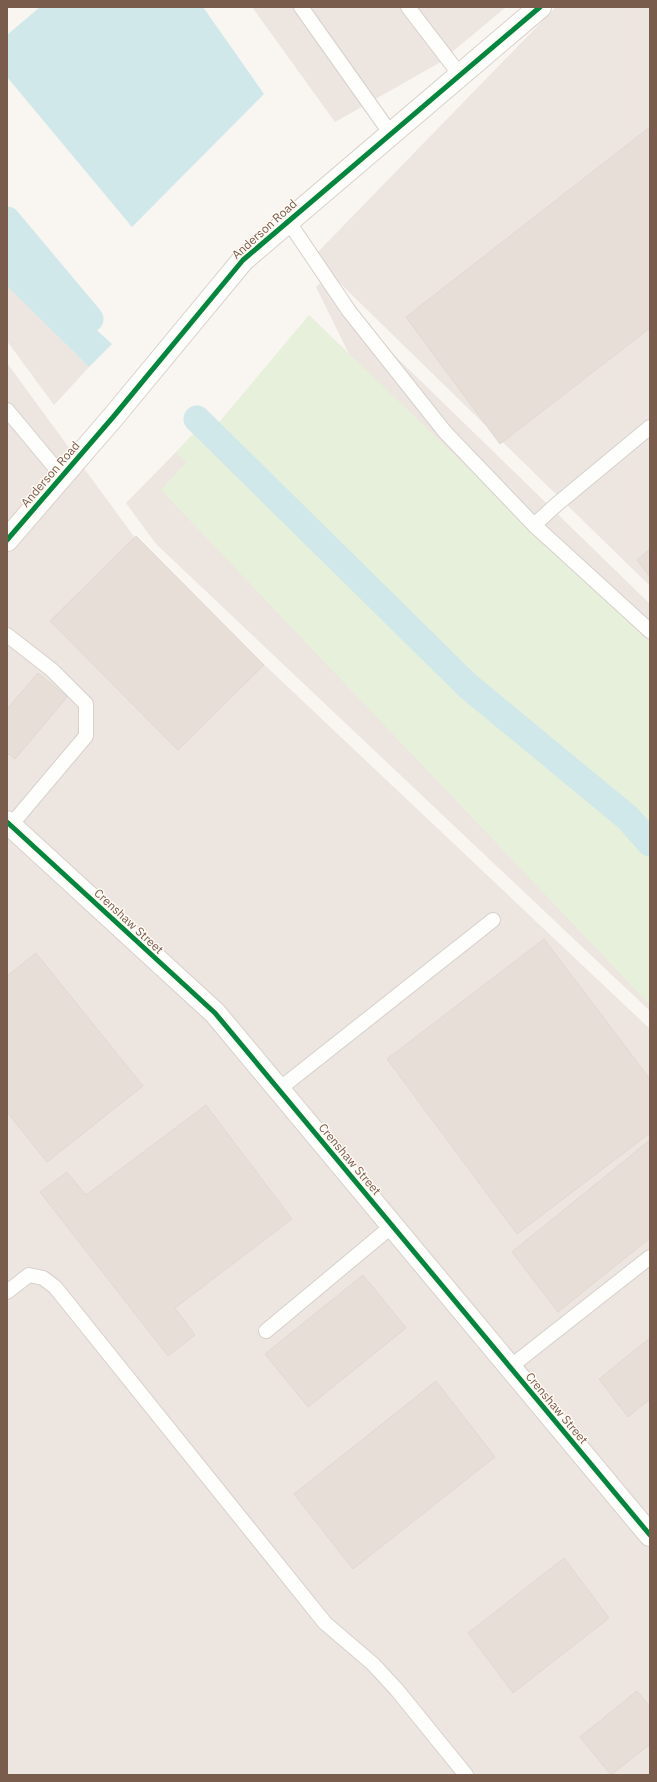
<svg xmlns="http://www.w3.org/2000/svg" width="657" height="1782" font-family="'IBM Plex Sans',sans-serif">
	<rect width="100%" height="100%" fill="#f9f5f0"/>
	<g fill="#ede5e0">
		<path d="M252,7H506L439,63L335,122Z"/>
		<path d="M556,7H650V586L313,257Z"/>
		<path d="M320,283L650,604V708L389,435L316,287Z"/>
		<path d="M7,286L89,367L54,405L7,341Z"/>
		<path d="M7,363L146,553L650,1029V1775H7Z"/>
		<path d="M176,452L474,737L650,930V1011L156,544L126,503Z"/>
	</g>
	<path fill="#e7f0db" d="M309,315L650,643V1005L161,490L186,462L176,452L201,425L210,433Z"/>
	<g fill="#d0e8ea">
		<path d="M40,7H203L264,94L132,227L7,77V35Z"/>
		<path d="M7,205L59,296L112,344L89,367L7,286Z"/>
	</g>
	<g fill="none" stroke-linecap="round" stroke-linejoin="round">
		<g stroke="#d0e8ea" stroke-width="27">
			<path d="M7,220L90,319"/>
			<path d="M197,419L468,686L628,818L650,843"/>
		</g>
	</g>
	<g fill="#e6ded7" stroke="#e2d8d2">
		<path d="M650,127V328L500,444L406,317Z"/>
		<path d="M136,536L264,665L178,750L50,621Z"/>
		<path d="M650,549V577L637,560Z"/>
		<path d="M38,673L67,697L15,759L7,753V709Z"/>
		<path d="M544,939L650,1079V1133L517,1234L387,1059Z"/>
		<path d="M36,953L143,1086L47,1162L7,1112V976Z"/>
		<path d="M206,1105L292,1219L175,1308L195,1335L168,1356L40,1192L67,1172L86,1195Z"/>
		<path d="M650,1140V1238L558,1312L512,1252Z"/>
		<path d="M363,1275L406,1328L308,1407L265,1354Z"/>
		<path d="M650,1338V1399L628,1417L599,1379Z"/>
		<path d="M436,1381L495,1457L353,1569L294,1494Z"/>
		<path d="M564,1558L609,1618L513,1693L468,1633Z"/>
		<path d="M637,1691L650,1707V1744L611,1775L580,1737Z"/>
	</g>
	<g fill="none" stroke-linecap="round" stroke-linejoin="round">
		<defs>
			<g id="service">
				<path d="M301,7L391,134"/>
				<path d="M408,7L460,75"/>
				<path d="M288,221L349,311L445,432L534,525L650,631"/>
				<path d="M7,410L62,476"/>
				<path d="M534,525L556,505L650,427"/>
				<path d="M7,635L52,670L86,704V736L11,825"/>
				<path d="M278,1090L493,920"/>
				<path d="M7,1292L29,1275L43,1278L55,1287L325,1623L373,1664L397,1690L466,1775"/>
				<path d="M266,1331L392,1226"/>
				<path d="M510,1367L650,1257"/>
			</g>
			<path id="minor" d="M7,822L215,1013L650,1535"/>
			<path id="secondary" d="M7,540L114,416L243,260L540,7"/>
		</defs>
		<use href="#service" stroke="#d7d1cb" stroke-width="16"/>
		<use href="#minor" stroke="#d7d1cb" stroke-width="24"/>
		<use href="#secondary" stroke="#d9d2cb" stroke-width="24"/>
		<use href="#service" stroke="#fefefd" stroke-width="14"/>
		<use href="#minor" stroke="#fefefd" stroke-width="22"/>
		<use href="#secondary" stroke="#fefefd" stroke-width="22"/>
		<defs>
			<g id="cycleway">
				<path d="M7,540L114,416L243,260L540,7"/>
				<path d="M7,822L215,1013L650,1535"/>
			</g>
		</defs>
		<use href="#cycleway" stroke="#fffaf3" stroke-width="8"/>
		<use href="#cycleway" stroke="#00873e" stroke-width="5"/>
	</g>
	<g text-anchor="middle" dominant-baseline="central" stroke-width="3" stroke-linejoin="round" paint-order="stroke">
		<g font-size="12" fill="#7a5c4d" stroke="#fffaf3">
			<text transform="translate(264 229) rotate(-42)">Anderson Road</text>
			<text transform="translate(50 474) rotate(-49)">Anderson Road</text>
			<text transform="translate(129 921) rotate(43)">Crenshaw Street</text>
			<text transform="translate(350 1159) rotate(50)">Crenshaw Street</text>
			<text transform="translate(557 1408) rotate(50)">Crenshaw Street</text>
		</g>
	</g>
	<rect width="657" height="1782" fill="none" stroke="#7a5c4d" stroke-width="16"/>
</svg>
